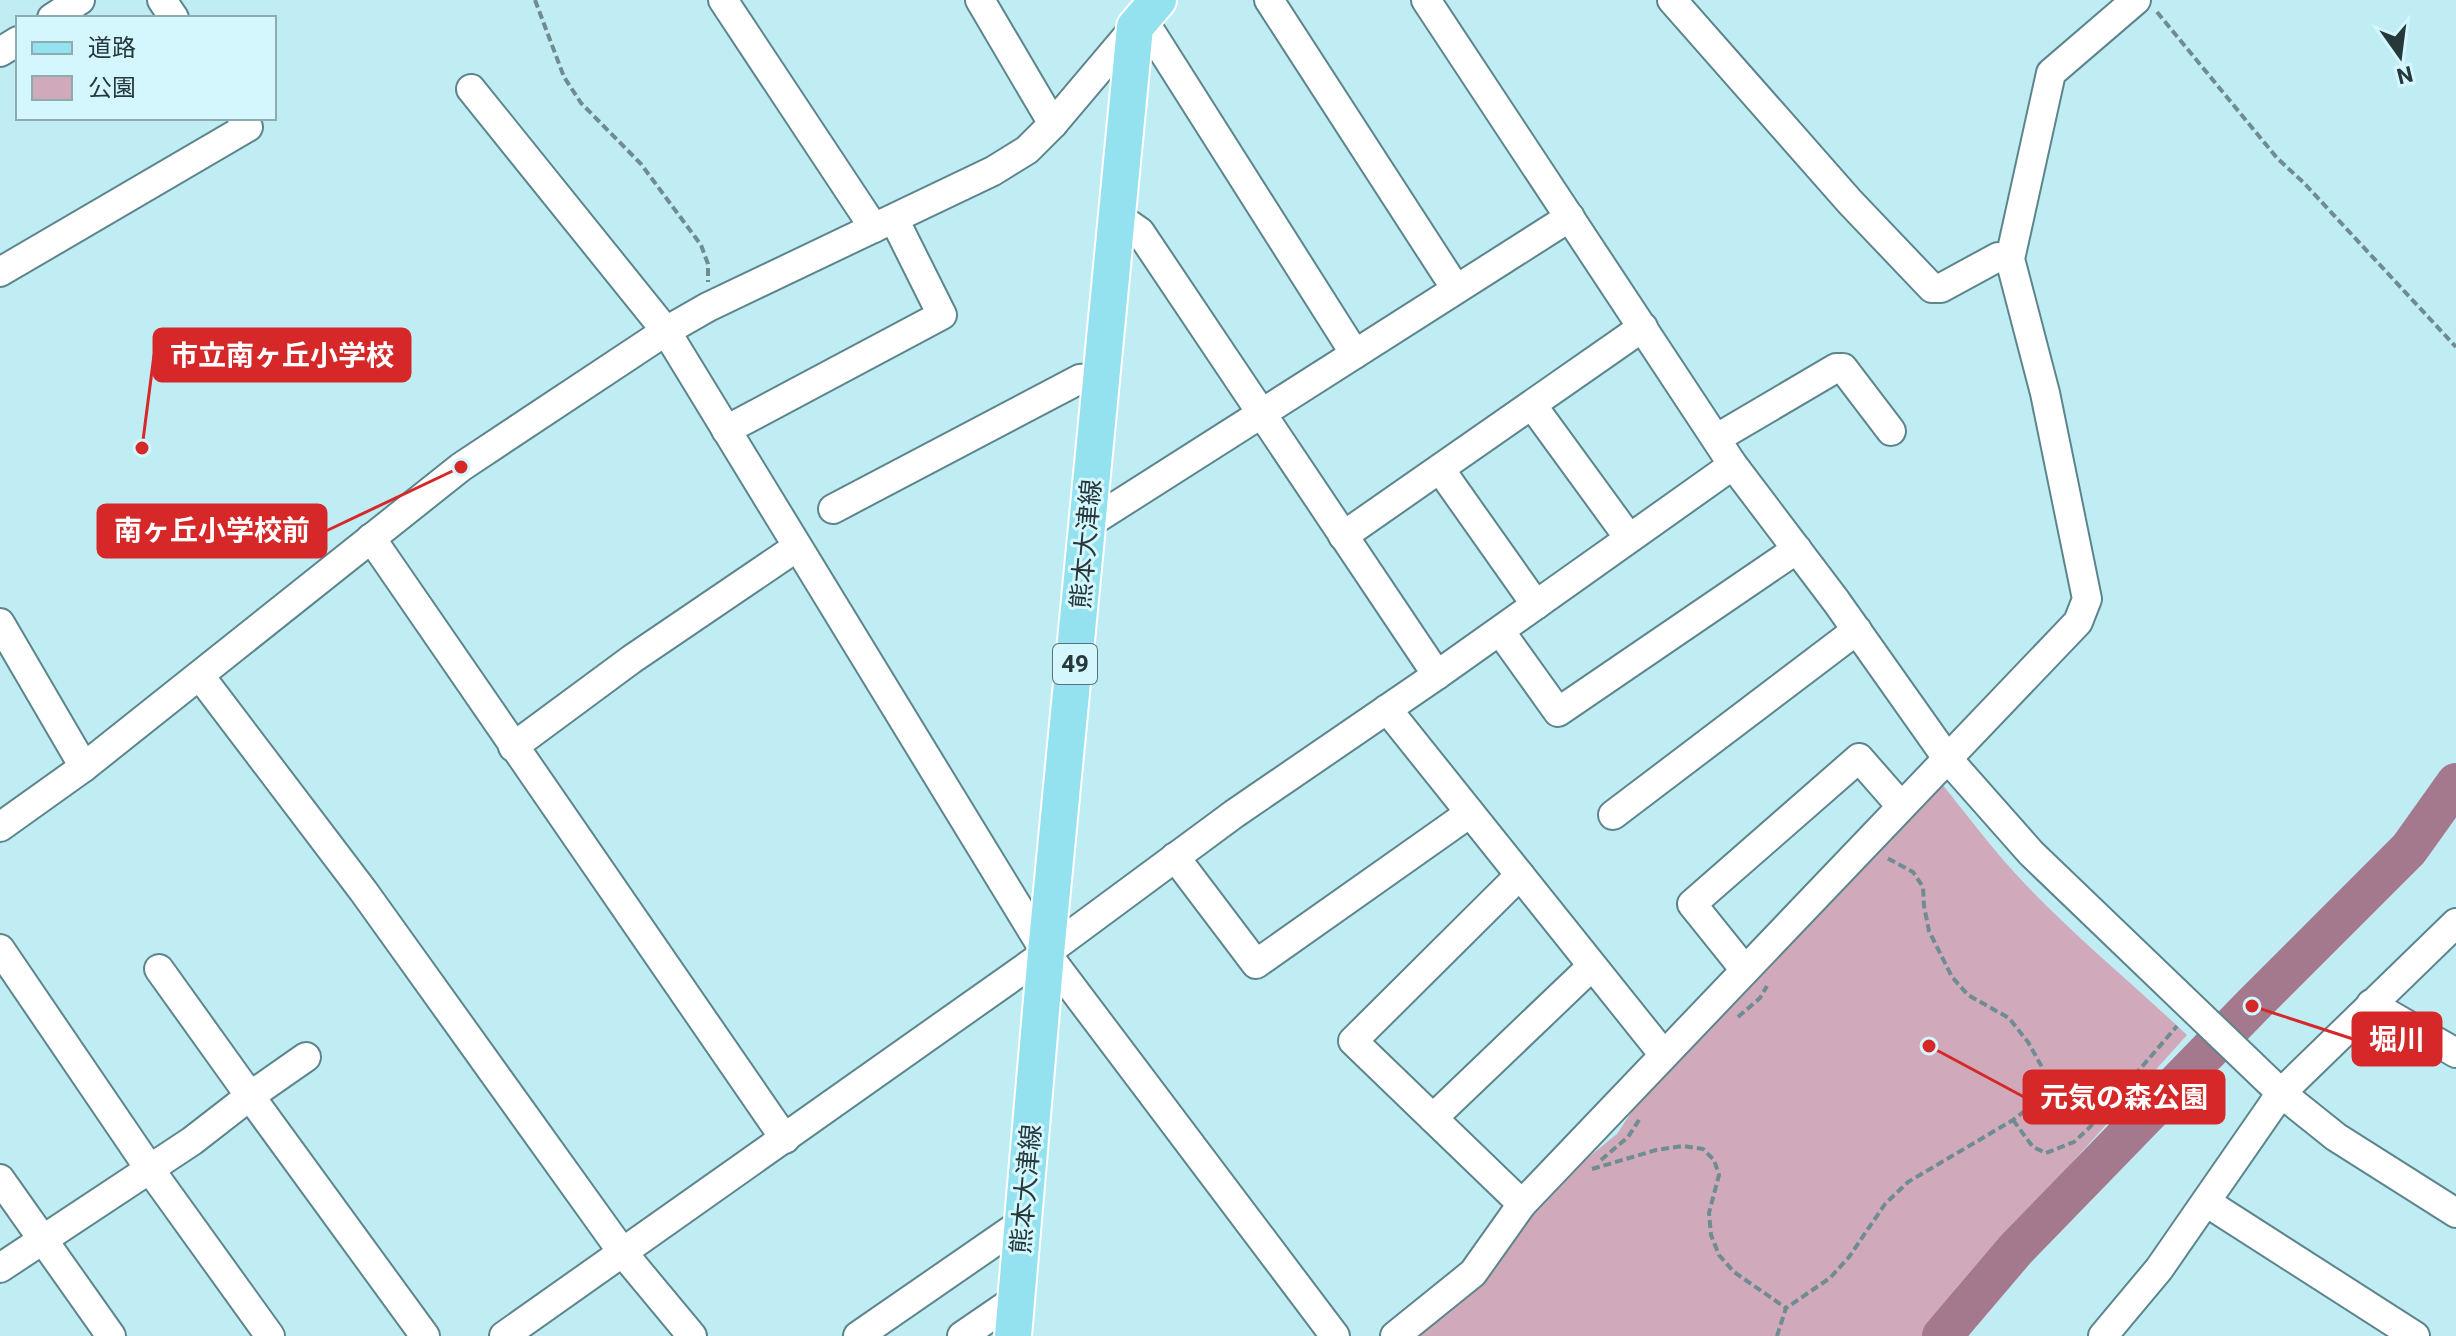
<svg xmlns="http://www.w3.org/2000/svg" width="2456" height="1336" font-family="Roboto,'Noto Sans JP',sans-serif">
	<rect width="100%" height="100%" fill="#c0ecf4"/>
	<path fill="#d0aabb" d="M1936,777C1966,813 1994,852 2026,885C2077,938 2134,985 2187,1035L2041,1197L1927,1336H1405L1537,1199L1617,1134L1667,1058Z"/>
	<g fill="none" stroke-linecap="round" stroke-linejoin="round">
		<path stroke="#a5798d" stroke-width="40" d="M1942,1336L2016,1249L2252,1006L2409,849L2456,783"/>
		<defs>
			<g id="minor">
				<path d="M162,0L174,18"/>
				<path d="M723,0L874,228"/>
				<path d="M980,0L1053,124"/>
				<path d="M1269,0L1456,289"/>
				<path d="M1426,0L1733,465L1836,601L1947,758L2031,853L2281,1093L2336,1137L2456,1213"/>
				<path d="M1672,0L1850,202L1932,288H1941L1998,257L2010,259"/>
				<path d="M52,18L80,0"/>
				<path d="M1142,18L1355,354"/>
				<path d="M0,52L18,41"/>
				<path d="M471,89L666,331L1046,953L1335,1336"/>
				<path d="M1117,216L1140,232L1437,675"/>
				<path d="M0,272L248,127L242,118"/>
				<path d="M1532,405L1629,538"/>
				<path d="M726,430L942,315L894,219"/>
				<path d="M1717,438L1836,368H1843L1891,431"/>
				<path d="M1440,469L1536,605"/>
				<path d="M833,509L1080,379L1102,377"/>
				<path d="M1088,524L1570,217"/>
				<path d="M1343,536L1643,327"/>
				<path d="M371,538L785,1139"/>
				<path d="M0,623L84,767"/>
				<path d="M1500,631L1558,712L1797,549"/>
				<path d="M200,676L364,892L623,1253L692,1336"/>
				<path d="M1387,709L1664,1055"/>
				<path d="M513,747L632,659L797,547"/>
				<path d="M1613,815L1857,630"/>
				<path d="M0,827L84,767L461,467L666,331L708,307L993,171L1027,150L1053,124L1135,27"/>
				<path d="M1175,857L1256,964L1470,813"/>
				<path d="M1520,875L1353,1041L1522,1204"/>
				<path d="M0,949L149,1168L270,1336"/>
				<path d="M159,969L250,1096L306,1057"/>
				<path d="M1745,970L1692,904L1859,758L1901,806"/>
				<path d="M2371,1004L2456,1053"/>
				<path d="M1433,1118L1592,966"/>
				<path d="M0,1179L111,1336"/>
				<path d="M2206,1202L2415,1336"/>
				<path d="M0,1268L192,1141L250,1096L425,1336"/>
				<path d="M504,1336L1046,953L1234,814L1437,675L1733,465"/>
				<path d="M858,1336L1023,1222"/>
				<path d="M962,1336L1016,1299"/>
				<path d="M1395,1336L1473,1273L1522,1204L2078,622L2087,599L2045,393L2010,259L2051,73L2136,0"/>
				<path d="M2103,1336L2159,1269L2281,1093L2456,923"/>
			</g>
			<path id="major" d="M1013,1336L1046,953L1135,27L1158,0"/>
		</defs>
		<use href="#minor" stroke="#5c858c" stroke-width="32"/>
		<use href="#major" stroke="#fff" stroke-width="40"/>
		<g stroke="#6e8c91" stroke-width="4" stroke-dasharray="8 4" stroke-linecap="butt">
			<path d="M535,0L564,77L581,103L641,164L701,245L708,264V282"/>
			<path d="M2157,12L2277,158L2304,183L2456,347"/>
			<path d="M1738,1017L1760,998L1767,986"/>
			<path d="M2013,1120L2033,1147L2046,1153L2074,1142L2090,1127L2177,1026"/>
			<path d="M1601,1160L1628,1137L1639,1120"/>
			<path d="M1592,1169L1656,1150L1683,1146L1703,1149L1714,1160L1719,1175L1709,1213L1711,1235L1719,1255L1734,1272L1786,1308"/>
			<path d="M1777,1336L1786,1308L1830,1278L1849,1257L1885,1204L1908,1182L2013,1120L2035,1103L2044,1087L2043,1069L2028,1042L2009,1018L1968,995L1952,977L1929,931L1924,906L1923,887L1913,872L1887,858"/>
		</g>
		<use href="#minor" stroke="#fff" stroke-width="28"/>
		<use href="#major" stroke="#94e2ef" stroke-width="36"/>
	</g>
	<g text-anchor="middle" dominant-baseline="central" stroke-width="6" stroke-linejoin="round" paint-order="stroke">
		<rect fill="#d4f7fe" stroke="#5a7176" stroke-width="2" x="1053" y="644" width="44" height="40" rx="6"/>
		<g font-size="24" font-weight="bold" fill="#26383b">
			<text x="1075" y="664">49</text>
		</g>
		<g font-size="26" fill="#26383b" stroke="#d4f7fe">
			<text transform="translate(1086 544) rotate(-85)">熊本大津線</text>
			<text transform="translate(1026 1189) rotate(-85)">熊本大津線</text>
		</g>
	</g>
	<path fill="none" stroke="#d62828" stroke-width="3" d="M142 448L154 355M461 467L326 531M2252 1006L2353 1039M1929 1046L2024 1097"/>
	<g fill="#d62828" stroke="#d4f7fe" stroke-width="3">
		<circle cx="142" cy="448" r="8"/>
		<circle cx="461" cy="467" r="8"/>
		<circle cx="2252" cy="1006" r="8"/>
		<circle cx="1929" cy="1046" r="8"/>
	</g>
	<g fill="#d62828" stroke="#d62828" stroke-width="3">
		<rect x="154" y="329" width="256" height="52" rx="8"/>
		<rect x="98" y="505" width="228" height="52" rx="8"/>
		<rect x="2353" y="1013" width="88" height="52" rx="8"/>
		<rect x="2024" y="1071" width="200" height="52" rx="8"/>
	</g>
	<g font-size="28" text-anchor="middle" font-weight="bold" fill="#fff">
		<text x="282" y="365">市立南ヶ丘小学校</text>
		<text x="212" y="540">南ヶ丘小学校前</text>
		<text x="2397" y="1049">堀川</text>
		<text x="2124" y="1107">元気の森公園</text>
	</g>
	<rect x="16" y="16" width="260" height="104" fill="#d4f7fe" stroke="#8eabb0" stroke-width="2"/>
	<rect x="32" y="42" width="40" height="12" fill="#94e2ef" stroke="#8eabb0" stroke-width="2"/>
	<text x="88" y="56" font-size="24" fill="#26383b">道路</text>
	<rect x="32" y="76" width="40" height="24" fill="#d0aabb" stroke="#8eabb0" stroke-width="2"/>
	<text x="88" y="96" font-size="24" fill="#26383b">公園</text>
	<g transform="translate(2400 56) rotate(166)" stroke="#d4f7fe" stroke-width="6" paint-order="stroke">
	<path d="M0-6L14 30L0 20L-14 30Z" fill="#26383b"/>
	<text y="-12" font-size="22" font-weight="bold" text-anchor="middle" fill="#26383b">N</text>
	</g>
</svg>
